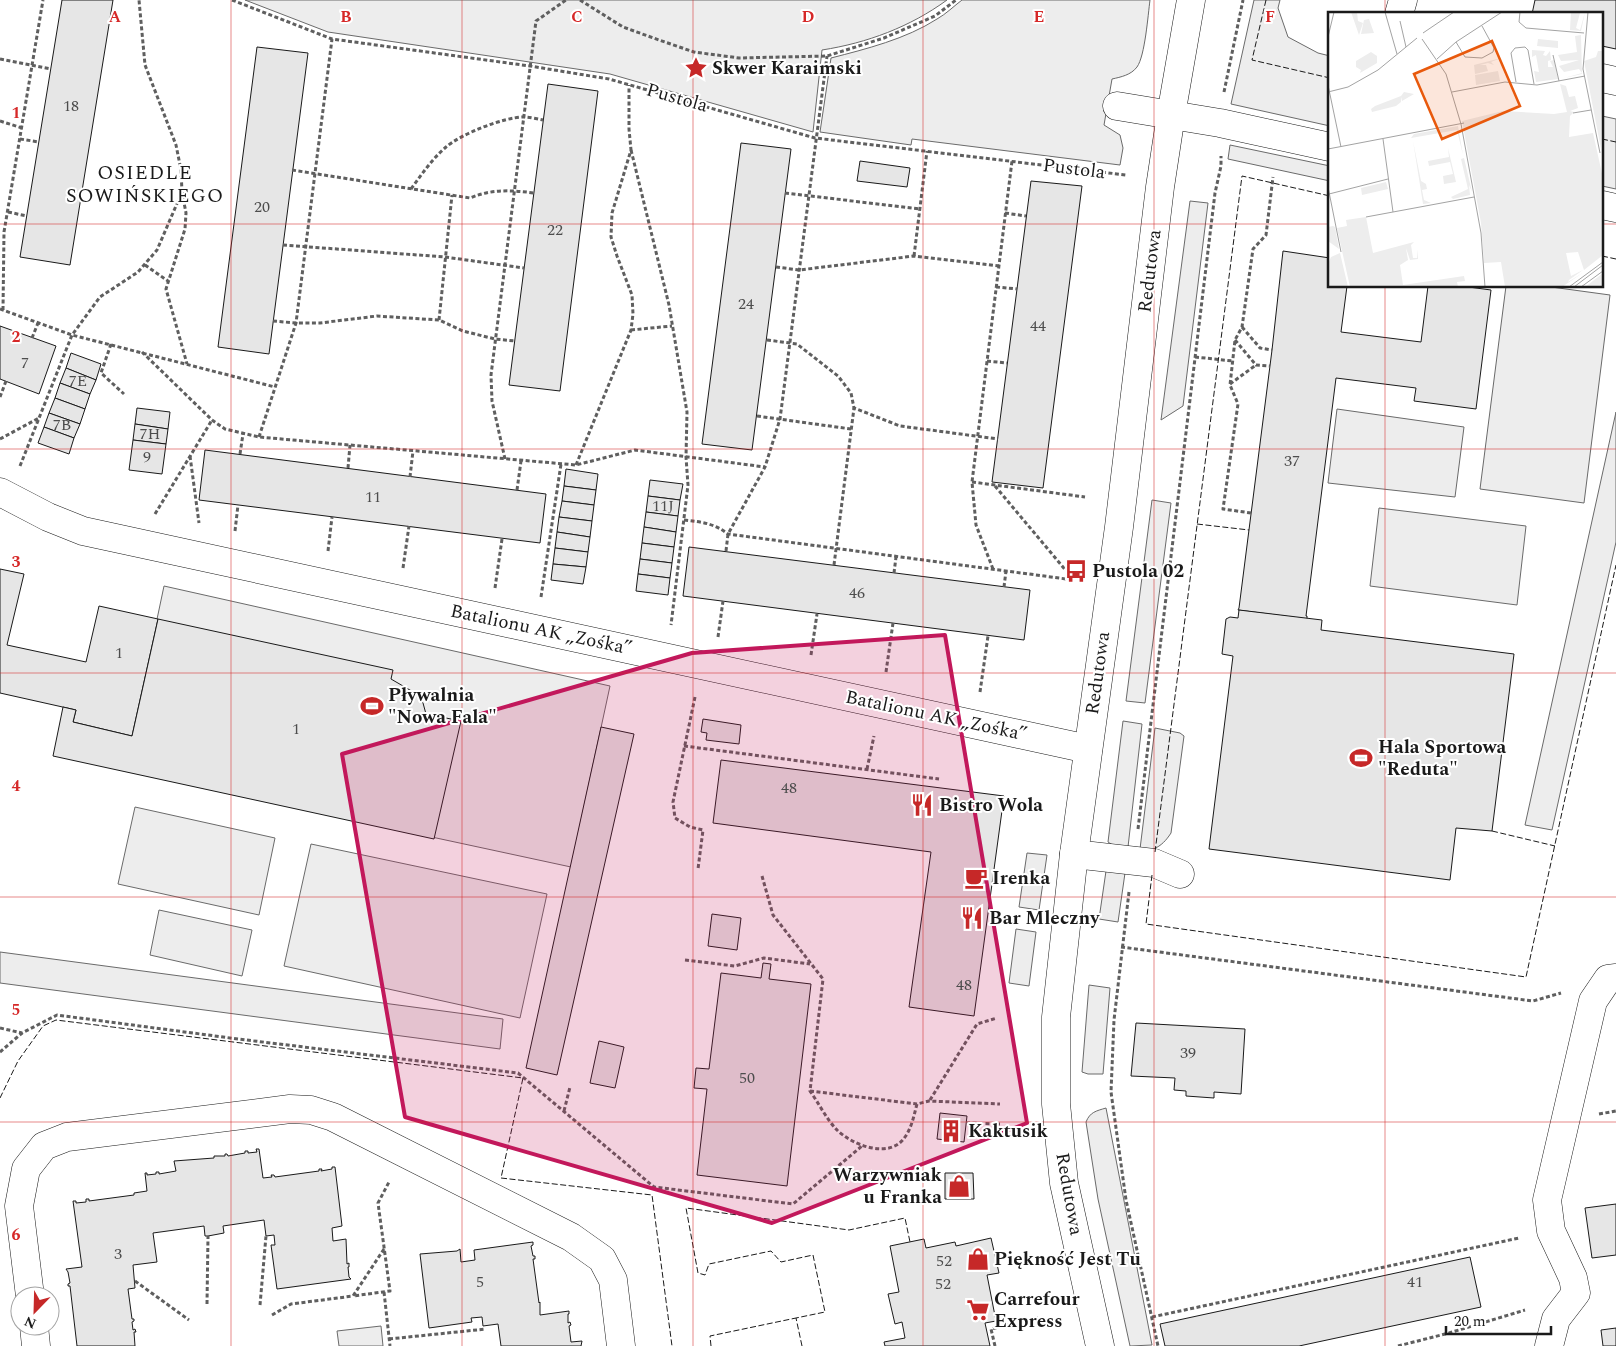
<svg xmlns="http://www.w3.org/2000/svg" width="1616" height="1346" font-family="Spectral,serif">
	<rect width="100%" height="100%" fill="#fff"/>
	<g fill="#ededed" stroke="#6a6a6a">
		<path d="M245,0H947C910,27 867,43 822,50L813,132L610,74L328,32Z"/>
		<path d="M962,0H1150C1148,15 1145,56 1137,67C1131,75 1121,77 1112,79L1104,125L1120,135L1123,148L1120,165L912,139L911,145L820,132L831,58C866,49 906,39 937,19C946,14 954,6 962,0Z"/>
		<path d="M1254,0H1280L1278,8L1288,37L1318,53L1330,56V126L1231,104Z"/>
		<path d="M1602,116L1616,119V189L1602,186Z"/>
		<path d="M1230,145L1330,166V181L1228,159Z"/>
		<path d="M1190,201L1208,203L1183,406L1161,420Z"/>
		<path d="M1506,286H1544L1610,295L1584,503L1480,489Z"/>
		<path d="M1337,409L1464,427L1455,497L1328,483Z"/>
		<path d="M1616,412V542L1552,830L1525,825Z"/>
		<path d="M1152,500L1171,503L1145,703L1126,701Z"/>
		<path d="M1379,508L1526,526L1517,605L1370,586Z"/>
		<path d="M164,586L610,686L571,867L125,771Z"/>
		<path d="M1123,721L1142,724L1128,847L1114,846L1108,842Z"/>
		<path d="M1155,728L1180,733L1184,736L1171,833C1164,844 1154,853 1140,849Z"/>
		<path d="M135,807L275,838L259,915L118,884Z"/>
		<path d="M311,844L547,894L520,1018L284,966Z"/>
		<path d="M1027,853L1047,855L1039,910L1019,907Z"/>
		<path d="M1106,871L1125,873L1118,922L1099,919Z"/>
		<path d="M159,910L252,930L242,976L150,955Z"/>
		<path d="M1016,929L1036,932L1029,986L1009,983Z"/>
		<path d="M0,952L503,1019L500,1049L0,983Z"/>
		<path d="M1089,985L1110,988L1103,1074H1088L1082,1072Z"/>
		<path d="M1106,1108L1152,1345L1130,1346L1098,1199L1086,1122C1090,1112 1096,1111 1106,1108Z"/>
		<path d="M381,1326L383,1346H339L337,1331Z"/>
	</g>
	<g fill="#e6e6e6" stroke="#1a1a1a">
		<path d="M62,0H113L70,265L20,257Z"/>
		<path d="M1535,0H1616V49L1602,46V14H1532Z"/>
		<path d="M257,47L308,53L269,354L218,347Z"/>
		<path d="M548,84L598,91L560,391L509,385Z"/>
		<path d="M741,143L791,149L752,450L702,444Z"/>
		<path d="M860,161L910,168L907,187L857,181Z"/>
		<path d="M1031,181L1082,186L1043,488L992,482Z"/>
		<path d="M1283,251L1330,258V286H1347L1341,332L1421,342L1428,286H1461L1491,290L1476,409L1414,401L1416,388L1336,378L1306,616H1307V619L1238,610L1239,608L1272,350Z"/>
		<path d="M0,326L56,346L39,394L0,379Z"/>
		<path d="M71,353L101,364L96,380L66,368Z"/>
		<path d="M66,368L96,380L90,394L60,383Z"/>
		<path d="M60,383L90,394L85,409L55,398Z"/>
		<path d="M55,398L85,409L80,424L49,413Z"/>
		<path d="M137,408L170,412L168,429L135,424Z"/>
		<path d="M49,413L80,424L74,438L44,427Z"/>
		<path d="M135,424L168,429L166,444L133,440Z"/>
		<path d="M44,427L74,438L69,454L38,443Z"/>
		<path d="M133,440L166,444L162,474L129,470Z"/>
		<path d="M205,450L546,494L540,543L199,500Z"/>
		<path d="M566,469L598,474L596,490L564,486Z"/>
		<path d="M650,480L683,484L680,500L648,496Z"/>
		<path d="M564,486L596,490L594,505L562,501Z"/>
		<path d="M648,496L680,500L678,516L646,512Z"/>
		<path d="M562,501L594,505L592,521L559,517Z"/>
		<path d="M646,512L678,516L676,532L644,527Z"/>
		<path d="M559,517L592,521L590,537L557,532Z"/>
		<path d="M644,527L676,532L674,547L642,543Z"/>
		<path d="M557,532L590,537L588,552L555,548Z"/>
		<path d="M642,543L674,547L672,563L640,559Z"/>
		<path d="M689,547L1030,590L1024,640L683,596Z"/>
		<path d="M555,548L588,552L586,567L553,564Z"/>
		<path d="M640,559L672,563L670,578L638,574Z"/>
		<path d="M553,564L586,567L583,584L551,580Z"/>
		<path d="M0,569L24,574L7,645L86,662L99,606L158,619L132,736L73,722L76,710L0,693Z"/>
		<path d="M638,574L670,578L668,595L636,591Z"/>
		<path d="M1239,610L1322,620L1321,630L1514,654L1492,831L1456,828L1450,880L1209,849L1233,656L1222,654L1226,619L1230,617L1238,618Z"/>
		<path d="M158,619L393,670L391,679L415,693L423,703L426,714L461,721L434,839L53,756L63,707L76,710L73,722L132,736Z"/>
		<path d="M703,719L741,725L739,744L706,740L707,733L701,732Z"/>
		<path d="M601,727L634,734L557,1075L526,1068Z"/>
		<path d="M721,760L1004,796L974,1016L909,1007L931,852L713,823Z"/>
		<path d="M712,914L741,918L737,950L708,946Z"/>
		<path d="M763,963L771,964L769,979L811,984L787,1186L697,1175L707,1089L694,1088L696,1068L709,1069L721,973L761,978Z"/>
		<path d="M1136,1023L1245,1029L1241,1094L1214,1092V1098L1186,1096V1091L1174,1090L1175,1078L1131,1076Z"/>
		<path d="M599,1041L624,1047L615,1088L590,1083Z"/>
		<path d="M940,1113L967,1116L964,1142L937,1139Z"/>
		<path d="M256,1149H259L263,1178L272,1177L271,1175H274L275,1177L319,1171V1169H322L321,1171L332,1169V1167H335L342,1226L332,1228L333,1241L346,1239L347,1264L349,1263V1267H348L349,1277L351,1279L277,1289L271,1245H275L274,1235L266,1236L264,1220L223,1226L224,1233L208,1236H205L204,1226L153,1233L157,1262L133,1265L135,1288L128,1289L132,1319H134V1321L132,1322L133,1330L135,1329L136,1332H134L135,1346H77L70,1286H68V1284L70,1283L68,1272L66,1269L82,1267L73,1201H76V1203L86,1202V1199H89V1201L134,1195V1193L147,1191L145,1173H147V1175L156,1174V1172H159V1174L176,1171L174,1161L214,1158V1156H225V1154H227L228,1156L245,1153V1151H248V1153L257,1152Z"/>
		<path d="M945,1173H973L974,1199H945Z"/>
		<path d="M1616,1204V1255L1592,1258L1585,1208Z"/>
		<path d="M991,1238L999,1273L987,1275L996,1321L985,1323L990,1346H885L884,1342L905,1338L902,1322L895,1324L888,1294L899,1292L890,1246L924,1239L926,1248L955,1242L956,1246Z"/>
		<path d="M533,1242V1245L531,1246L533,1256H535V1259H533L539,1303L540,1302V1315L569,1311V1314H568V1323L570,1322L571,1325L569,1326L571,1342L582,1341L581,1346H501L498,1324L483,1326L482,1317L471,1318L472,1322L429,1328L420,1254L457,1251L460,1249L461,1262L475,1260L474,1250Z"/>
		<path d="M1470,1257L1481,1307L1299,1346H1165L1160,1324Z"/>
		<path d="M1616,1328V1346H1603L1601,1330Z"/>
	</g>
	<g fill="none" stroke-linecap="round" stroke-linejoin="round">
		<defs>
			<g id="minor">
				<path d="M1399,14L1403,0"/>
				<path d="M1602,78L1616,81"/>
				<path d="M1117,106L1220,123L1330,147"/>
				<path d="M1602,205L1616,208"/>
				<path d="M0,492L48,517L83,531L1088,749"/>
				<path d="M1074,854L1154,863L1180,874"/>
				<path d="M30,1296L19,1206L26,1169L44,1146L67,1137L290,1109L311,1110L333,1117L571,1237L602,1259L613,1280L621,1346"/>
				<path d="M34,1326L36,1346"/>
				<path d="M1100,1346L1064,1183L1056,1104V1017L1074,854L1119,527L1160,187L1171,115L1191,0"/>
				<path d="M1549,1346L1556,1319L1576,1293L1573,1278L1551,1231L1547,1200L1593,1001L1608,979L1616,978"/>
			</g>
		</defs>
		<use href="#minor" stroke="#1a1a1a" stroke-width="29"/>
		<g stroke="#5f5f5f" stroke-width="3" stroke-dasharray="4 2.5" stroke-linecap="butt">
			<path d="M232,0L332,39L530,66L609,79L815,138L1126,175"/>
			<path d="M580,0L623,27L659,40L694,52L739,58L827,56L884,38L935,16L956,0"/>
			<path d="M0,59L51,69"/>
			<path d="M1224,92L1243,0"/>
			<path d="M0,121L22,128"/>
			<path d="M20,139L39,142"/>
			<path d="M631,150L669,305L687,412L686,457L688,485L671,625"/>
			<path d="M292,170L470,198C491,189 512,190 534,193"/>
			<path d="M411,189C422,174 432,159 446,147C461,134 504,117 524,117C530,117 537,119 543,120"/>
			<path d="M182,192L186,213L185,229L166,289L187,364"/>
			<path d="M785,193L920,209"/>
			<path d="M8,212L27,216"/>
			<path d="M1005,213L1026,216"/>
			<path d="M283,245L445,257L524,268"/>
			<path d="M914,256L927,151"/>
			<path d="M145,265L168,281"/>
			<path d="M776,267L799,270L914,256L999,266"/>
			<path d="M996,287L1017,289"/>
			<path d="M0,309L72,335L275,387"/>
			<path d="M3,310L4,232L43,0"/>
			<path d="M439,320L452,195"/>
			<path d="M273,321L296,323H320L377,316L439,320L463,331L495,339L515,341"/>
			<path d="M1242,327L1260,348L1272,350"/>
			<path d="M631,330L672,326"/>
			<path d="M32,338L38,323"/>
			<path d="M767,340L797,344L838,376L851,393L854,408L900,426L998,439"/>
			<path d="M1235,340L1256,365L1270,366"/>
			<path d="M111,344L101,373L124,394"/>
			<path d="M142,352L212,420L225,429L259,437L576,465L635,450L765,467"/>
			<path d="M1195,357L1233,361"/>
			<path d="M987,361L1007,363"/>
			<path d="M1230,384L1256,365"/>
			<path d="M0,397L6,381"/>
			<path d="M757,416L851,429"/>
			<path d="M259,437L296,323L332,39"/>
			<path d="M0,439L39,418"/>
			<path d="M240,454L243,434"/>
			<path d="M190,456L199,523"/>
			<path d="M505,459L492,401L491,375L536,21L566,0"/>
			<path d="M576,465L631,330L633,314L632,295L617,256L611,237L612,213L631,150L629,129V85"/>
			<path d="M20,466L72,335L100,297L138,272L157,250L182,192L181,170L176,145L145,65L139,0"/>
			<path d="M348,468L350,445"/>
			<path d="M410,477L413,451"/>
			<path d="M972,482L1085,497"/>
			<path d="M995,486L1073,579"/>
			<path d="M517,490L521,461"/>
			<path d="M1251,513L1223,509L1238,404L1230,385L1235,340L1242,327L1253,249L1266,235L1273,177"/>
			<path d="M155,514L212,420"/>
			<path d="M684,520C701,522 714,523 728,534L1074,580"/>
			<path d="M235,531L238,505"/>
			<path d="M328,551L332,517"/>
			<path d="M726,551L728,534L765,467L780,419L827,56"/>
			<path d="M834,565L854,408"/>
			<path d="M403,568L409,526"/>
			<path d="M993,569L976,525L972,482L1012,161"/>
			<path d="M894,573L896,557"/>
			<path d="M1004,587L1006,571"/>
			<path d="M495,588L502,539"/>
			<path d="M541,597L561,464"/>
			<path d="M718,637L723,601"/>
			<path d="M811,655L817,614"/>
			<path d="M886,672L893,623"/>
			<path d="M980,692L988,636"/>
			<path d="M695,697L673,802L675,818L690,827L703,830L698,869"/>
			<path d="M684,746L939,779"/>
			<path d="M867,769L874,736"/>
			<path d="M1138,829L1215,193L1221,166V156"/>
			<path d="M762,876L773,915L823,979L810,1091C818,1102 827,1120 837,1130C852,1145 890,1160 905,1137C912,1127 914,1115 917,1104"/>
			<path d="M1129,892L1114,1020L1111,1092L1126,1200L1158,1346"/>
			<path d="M1121,947L1533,1001L1561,993"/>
			<path d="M685,960L735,966L764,958L810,964"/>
			<path d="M0,1028L22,1033L57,1015L238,1039L518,1073L654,1187L793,1204L862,1146"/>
			<path d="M0,1052L22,1033"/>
			<path d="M810,1091L917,1104L929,1101L1000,1104"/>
			<path d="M930,1100L977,1024L997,1018"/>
			<path d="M564,1111L570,1087"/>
			<path d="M1599,1114L1616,1111"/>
			<path d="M966,1123L1000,1124"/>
			<path d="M384,1249L353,1296L390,1291L378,1203L389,1182"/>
			<path d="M135,1281L189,1320"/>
			<path d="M384,1292L390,1346"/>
			<path d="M207,1304L208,1236"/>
			<path d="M260,1305L266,1236"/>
			<path d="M272,1315L291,1304L353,1296"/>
			<path d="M1152,1317L1519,1238"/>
			<path d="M389,1339L486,1329"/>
			<path d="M995,1346L991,1329L1038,1318"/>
			<path d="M1398,1346L1449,1333L1525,1310"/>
		</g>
		<use href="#minor" stroke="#fff" stroke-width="28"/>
		<g stroke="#1a1a1a" stroke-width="1" stroke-dasharray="6 2.5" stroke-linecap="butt">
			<path d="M1266,0L1252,60L1330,78"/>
			<path d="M1602,139L1616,142"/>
			<path d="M1602,256L1616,259"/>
			<path d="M1197,524L1249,530"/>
			<path d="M1492,831L1555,846"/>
			<path d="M1155,852L1242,176L1330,196"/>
			<path d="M1152,875L1146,924L1526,977L1616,565"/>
			<path d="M0,1098L18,1061L43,1026L56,1020L523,1078L501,1178L652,1195L672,1346"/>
			<path d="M711,1346L710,1336L796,1318"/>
			<path d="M802,1346L796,1318L825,1312L813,1255L781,1262L771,1251L709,1264L705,1275L698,1273L686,1208L849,1230L905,1218L910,1242"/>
		</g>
	</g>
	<path fill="#c2185b" fill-opacity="0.2" stroke="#c2185b" stroke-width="4" stroke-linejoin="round" d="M945,635L1027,1123L772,1223L405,1117L342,754L692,653Z"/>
	<path fill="none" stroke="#d62828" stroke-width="1" stroke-opacity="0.55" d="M231,0V1346M462,0V1346M693,0V1346M923,0V1346M1154,0V1346M1385,0V14M0,224H1330M1602,224H1616M1385,286V1346M0,449H1616M0,673H1616M0,897H1616M0,1122H1616"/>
	<defs>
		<symbol id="sight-bare" viewBox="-9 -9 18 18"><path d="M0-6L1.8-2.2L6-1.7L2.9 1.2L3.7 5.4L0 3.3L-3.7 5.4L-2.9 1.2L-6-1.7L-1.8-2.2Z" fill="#c62828" stroke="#fff" stroke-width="2.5" paint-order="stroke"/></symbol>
		<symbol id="bus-bare" viewBox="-9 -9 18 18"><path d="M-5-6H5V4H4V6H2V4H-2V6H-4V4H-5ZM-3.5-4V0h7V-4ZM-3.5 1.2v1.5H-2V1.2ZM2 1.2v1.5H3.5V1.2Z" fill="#c62828" stroke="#fff" stroke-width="2.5" paint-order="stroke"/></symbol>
		<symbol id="stadium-bare" viewBox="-9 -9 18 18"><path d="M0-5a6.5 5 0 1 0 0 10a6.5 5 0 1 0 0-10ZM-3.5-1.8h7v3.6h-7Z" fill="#c62828" stroke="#fff" stroke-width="2.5" paint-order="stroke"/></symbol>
		<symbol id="restaurant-bare" viewBox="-9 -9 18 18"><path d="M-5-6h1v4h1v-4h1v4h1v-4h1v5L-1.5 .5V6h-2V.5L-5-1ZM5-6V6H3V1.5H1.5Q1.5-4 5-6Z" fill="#c62828" stroke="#fff" stroke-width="2.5" paint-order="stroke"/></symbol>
		<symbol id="cafe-bare" viewBox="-9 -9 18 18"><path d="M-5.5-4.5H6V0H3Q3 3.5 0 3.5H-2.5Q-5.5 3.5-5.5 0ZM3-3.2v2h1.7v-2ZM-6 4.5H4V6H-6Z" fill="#c62828" stroke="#fff" stroke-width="2.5" paint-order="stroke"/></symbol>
		<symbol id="building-bare" viewBox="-9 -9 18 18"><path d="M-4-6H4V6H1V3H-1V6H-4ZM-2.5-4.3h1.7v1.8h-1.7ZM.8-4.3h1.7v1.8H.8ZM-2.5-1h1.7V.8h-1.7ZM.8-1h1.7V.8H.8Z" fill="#c62828" stroke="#fff" stroke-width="2.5" paint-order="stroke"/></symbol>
		<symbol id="shop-bare" viewBox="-9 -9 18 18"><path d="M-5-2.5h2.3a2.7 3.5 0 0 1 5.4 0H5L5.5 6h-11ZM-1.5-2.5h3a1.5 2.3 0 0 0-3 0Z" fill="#c62828" stroke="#fff" stroke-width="2.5" paint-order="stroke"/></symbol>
		<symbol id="supermarket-bare" viewBox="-9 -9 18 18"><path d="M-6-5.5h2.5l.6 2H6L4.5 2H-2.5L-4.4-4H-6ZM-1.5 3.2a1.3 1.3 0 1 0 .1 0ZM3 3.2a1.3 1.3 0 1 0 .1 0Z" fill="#c62828" stroke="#fff" stroke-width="2.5" paint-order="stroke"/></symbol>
	</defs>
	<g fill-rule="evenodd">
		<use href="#sight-bare" x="680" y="52" width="32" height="32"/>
		<use href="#bus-bare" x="1060" y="555" width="32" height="32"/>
		<use href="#stadium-bare" x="356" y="690" width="32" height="32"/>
		<use href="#stadium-bare" x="1345" y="742" width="32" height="32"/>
		<use href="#restaurant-bare" x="906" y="789" width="32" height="32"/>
		<use href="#cafe-bare" x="960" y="862" width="32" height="32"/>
		<use href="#restaurant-bare" x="956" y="902" width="32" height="32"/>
		<use href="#building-bare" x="935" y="1115" width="32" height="32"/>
		<use href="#shop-bare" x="943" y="1170" width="32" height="32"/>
		<use href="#shop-bare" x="962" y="1243" width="32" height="32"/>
		<use href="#supermarket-bare" x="962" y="1294" width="32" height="32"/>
	</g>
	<g text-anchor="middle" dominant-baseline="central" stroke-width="4" stroke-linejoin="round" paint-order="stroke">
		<g font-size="16" fill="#4d4d4d">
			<text x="71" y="106">18</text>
			<text x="262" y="207">20</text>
			<text x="555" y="230">22</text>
			<text x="746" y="304">24</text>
			<text x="1038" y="326">44</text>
			<text x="25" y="363">7</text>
			<text x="78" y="381">7E</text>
			<text x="62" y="425">7B</text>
			<text x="150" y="434">7H</text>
			<text x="147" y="457">9</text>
			<text x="1292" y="461">37</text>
			<text x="373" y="497">11</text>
			<text x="663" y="506">11J</text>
			<text x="857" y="593">46</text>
			<text x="119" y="653">1</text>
			<text x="296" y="729">1</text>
			<text x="789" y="788">48</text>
			<text x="964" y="985">48</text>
			<text x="1188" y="1053">39</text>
			<text x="747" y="1078">50</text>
			<text x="118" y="1254">3</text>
			<text x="944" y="1261">52</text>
			<text x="480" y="1282">5</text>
			<text x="1415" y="1282">41</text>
			<text x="943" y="1284">52</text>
		</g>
		<g font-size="19" font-weight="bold" fill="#1a1a1a" stroke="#fff" text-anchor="start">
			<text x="712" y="68">Skwer Karaimski</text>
			<text x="1092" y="571">Pustola 02</text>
			<text x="388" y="695">Pływalnia<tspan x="388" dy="22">"Nowa Fala"</tspan></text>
			<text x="1378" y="747">Hala Sportowa<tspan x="1378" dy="22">"Reduta"</tspan></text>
			<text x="939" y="805">Bistro Wola</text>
			<text x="992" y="878">Irenka</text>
			<text x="989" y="918">Bar Mleczny</text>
			<text x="968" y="1131">Kaktusik</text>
			<text x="942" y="1175" text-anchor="end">Warzywniak<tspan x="942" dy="22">u Franka</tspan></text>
			<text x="994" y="1259">Piękność Jest Tu</text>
			<text x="994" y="1299">Carrefour<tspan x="994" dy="22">Express</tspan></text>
		</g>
		<g font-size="19" fill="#1a1a1a" stroke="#fff">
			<text transform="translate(677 98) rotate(16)">Pustola</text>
			<text transform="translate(1074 169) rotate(7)">Pustola</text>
			<text transform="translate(1150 271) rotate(-83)">Redutowa</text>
			<text transform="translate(541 630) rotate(12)">Batalionu AK „Zośka”</text>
			<text transform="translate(1098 673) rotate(-82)">Redutowa</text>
			<text transform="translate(936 716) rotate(12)">Batalionu AK „Zośka”</text>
			<text transform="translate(1069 1194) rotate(80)">Redutowa</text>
		</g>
		<g font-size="20" letter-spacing="1" fill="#1a1a1a" stroke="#fff">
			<text x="145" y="173">OSIEDLE<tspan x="145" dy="23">SOWIŃSKIEGO</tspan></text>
		</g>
	</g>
	<g transform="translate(1328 12)">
		<rect width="275" height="275" fill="#fff"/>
		<path d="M23,0H29L30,9L35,11L31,23ZM243,0L252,1L248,16L252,18L257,0L253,19L242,18ZM41,7L46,21L33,22L36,8ZM253,23L254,62L236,66L254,61L251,57L236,60L231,54L251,48L233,49L230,43L249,40L247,24ZM210,27L230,29V36L209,34ZM204,38L217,39L215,43L218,44L222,39L223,48L220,49V55H225L222,49L226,48L230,67L208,70L206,59L211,60L208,43L204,45ZM270,39H275L273,137L256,49L268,45ZM43,40L49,44V51L32,61L33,58L28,55V49ZM173,46L163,50L166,53L160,51L152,53H158L160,59L147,62L146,53ZM170,59L172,69L148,73L147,63ZM232,72L238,74L241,85L247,84L250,96L242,99L246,100L242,104L241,125L265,121L275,166V243L256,258L250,240L238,241L243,264L255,258L241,268L240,270L256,260L234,275H177L173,250L156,251L153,211L134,109L175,99L226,102L239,100ZM76,80L86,82L74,89L73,85V90L68,94L44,100L43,97L47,94L73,84ZM130,114L135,143L129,118L83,126L86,122ZM85,129L93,169L98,172L99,177L94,178L96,188L103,191L95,192ZM120,136L128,170L116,172L115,164L125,162L122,150L101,154L100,149L121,145ZM136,146L144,180L141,173L142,183L125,187L123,185L140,177L133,147ZM58,170L60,177L34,183L33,176ZM38,205L45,241L86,230L83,233L85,246H89V237L90,247L82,248L78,236L80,248L72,253L75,273L136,264L137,269L129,270L130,275H22L9,216L19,214L18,208ZM5,214L7,215L11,237L0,229V215ZM12,241L20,275H0V252L3,245ZM275,261V275H257L261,272Z" fill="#ededed"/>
		<path fill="none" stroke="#a3a3a3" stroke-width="1" d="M57,0L69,42M192,0L191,10L198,16L256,21M260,0L255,57L272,141M72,9L78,35M95,21L126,0M0,25L6,0M94,27L118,62L133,112L153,221L157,275M128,30L137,45L154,46L165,40L166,36L154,14M225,43L231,69M109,47L128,30L174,0M188,70L183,41L187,36L197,35L200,38L206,72M0,73L13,135M0,80L20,75L50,58L89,26M124,80L177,70L209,73L257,64M245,101L263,98M55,127L65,200M0,137L136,111M0,175L13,240M1,182L60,167M38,205L146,185M241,275L275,250M246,275L275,253M253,275L275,259"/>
		<path fill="#e8590c" fill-opacity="0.15" stroke="#e8590c" stroke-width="2.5" d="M164,29L192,94L114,127L86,62Z"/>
		<rect width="275" height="275" fill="none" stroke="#1a1a1a" stroke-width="2.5"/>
	</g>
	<g font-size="16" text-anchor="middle" font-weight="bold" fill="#d62828" stroke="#fff" stroke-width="4" stroke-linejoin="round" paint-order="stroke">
		<text x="115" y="22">A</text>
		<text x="346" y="22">B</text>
		<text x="577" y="22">C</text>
		<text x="808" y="22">D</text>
		<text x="1039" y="22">E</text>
		<text x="1270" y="22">F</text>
		<text x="16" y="118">1</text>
		<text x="16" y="342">2</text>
		<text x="16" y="567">3</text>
		<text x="16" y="791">4</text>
		<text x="16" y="1015">5</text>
		<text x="16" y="1240">6</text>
	</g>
	<g transform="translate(35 1311) rotate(203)"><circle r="24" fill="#ffffff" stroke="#a3a3a3"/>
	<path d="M0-4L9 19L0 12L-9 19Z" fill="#c62828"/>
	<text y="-8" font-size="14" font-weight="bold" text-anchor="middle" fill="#1a1a1a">N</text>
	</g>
	<path d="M1446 1326v8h105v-8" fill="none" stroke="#1a1a1a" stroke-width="2.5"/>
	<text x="1454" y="1326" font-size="15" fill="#1a1a1a" stroke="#ffffff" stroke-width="4" paint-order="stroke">20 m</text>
</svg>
